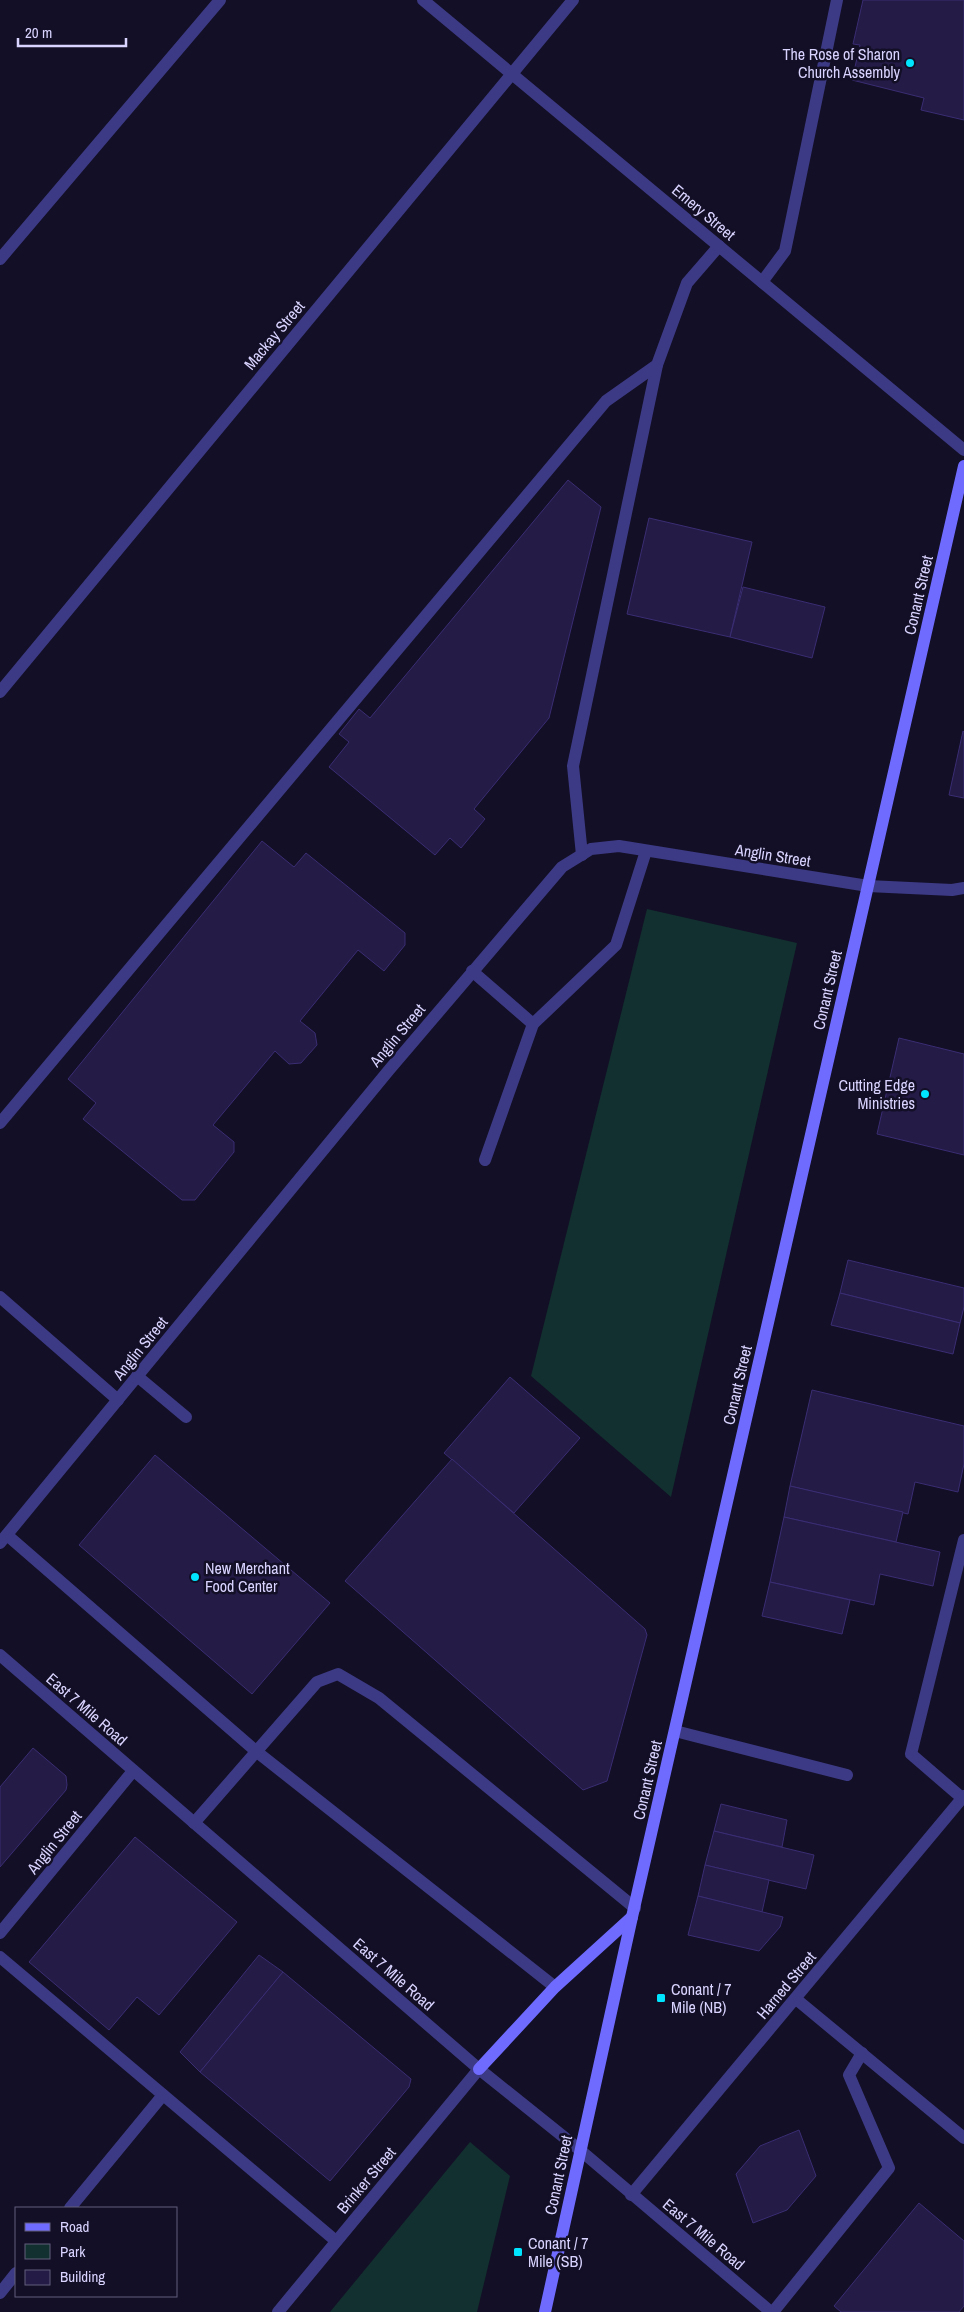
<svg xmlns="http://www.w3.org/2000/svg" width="964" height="2312" font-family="'Archivo Narrow',sans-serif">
	<rect width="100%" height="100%" fill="#130f26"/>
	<g fill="#12302f">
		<path d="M647,909L797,943L671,1497L531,1376Z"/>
		<path d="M470,2142L510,2176L477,2312H330Z"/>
	</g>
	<g fill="#241b47" stroke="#3b2d73">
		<path d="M863,0H964V120L921,110L924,98L852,80L860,45L853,44Z"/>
		<path d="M568,480L601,507L549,718L474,809L485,819L461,848L450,838L435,855L329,767L349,742L339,734L359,709L370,718Z"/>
		<path d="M649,518L752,542L730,637L627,614Z"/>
		<path d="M743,587L825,607L812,658L730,637Z"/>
		<path d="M963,731L964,732V798L949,795Z"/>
		<path d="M262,841L294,867L306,853L405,933V945L384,971L358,950L300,1021L315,1033L317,1045L301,1063L289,1064L275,1051L213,1125L234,1142V1152L195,1200H182L83,1119L96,1103L68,1079Z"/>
		<path d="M899,1038L964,1054V1155L877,1134Z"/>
		<path d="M848,1260L964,1288V1307L960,1323L840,1293Z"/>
		<path d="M840,1293L960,1323L953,1354L831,1325Z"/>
		<path d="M510,1377L580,1438L514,1513L444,1453Z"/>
		<path d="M812,1390L964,1426V1464L958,1492L915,1482L908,1514L790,1486Z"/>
		<path d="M155,1455L330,1603L252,1694L79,1545Z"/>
		<path d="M452,1459L645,1629L647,1635L607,1781L583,1790L345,1581Z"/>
		<path d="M790,1486L903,1512L896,1542L784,1517Z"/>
		<path d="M784,1517L940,1552L933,1586L880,1574L874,1605L770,1582Z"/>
		<path d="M770,1582L850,1600L842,1634L762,1616Z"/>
		<path d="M33,1748L66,1776L67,1785L66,1790L0,1867V1787Z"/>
		<path d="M721,1804L787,1820L782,1847L714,1831Z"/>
		<path d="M714,1831L814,1855L806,1889L705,1865Z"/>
		<path d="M135,1837L237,1922L159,2015L137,1997L109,2030L29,1962Z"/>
		<path d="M705,1865L769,1880L762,1912L698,1896Z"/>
		<path d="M698,1896L783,1917L780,1927L759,1951L688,1935Z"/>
		<path d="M259,1955L283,1972L200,2072L180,2052Z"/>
		<path d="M283,1972L411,2079L409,2087L330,2181L200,2072Z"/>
		<path d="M799,2130L816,2176L787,2210L753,2223L736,2174L760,2146Z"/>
		<path d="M919,2203L964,2241V2306L959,2312H841L834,2306Z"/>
	</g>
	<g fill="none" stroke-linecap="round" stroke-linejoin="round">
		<g stroke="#3d3a85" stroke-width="12">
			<path d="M0,259L220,0"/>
			<path d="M762,282L785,251L837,0"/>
			<path d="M582,855L573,766L657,365"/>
			<path d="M472,971L533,1024L485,1160"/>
			<path d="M533,1024L616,945L646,851"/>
			<path d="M0,1123L606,401L657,365L687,283L719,246"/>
			<path d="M0,1297L118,1400"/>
			<path d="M137,1376L186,1417"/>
			<path d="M7,1535L257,1752L555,1987"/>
			<path d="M675,1731L847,1775"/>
			<path d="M962,1798L911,1754L964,1540"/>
			<path d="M194,1823L317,1682L338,1674L379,1698L635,1908"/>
			<path d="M0,1957L336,2241"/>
			<path d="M796,1999L964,2138"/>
			<path d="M70,2208L163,2095"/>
			<path d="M0,2293L16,2273"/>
			<path d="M773,2312L889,2168L849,2075L862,2053"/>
		</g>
		<g stroke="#3d3a85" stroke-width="12">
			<path d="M423,0L964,450"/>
			<path d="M0,692L573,0"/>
			<path d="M0,1543L389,1070L562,867L591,849L619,846L868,886L952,890L964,888"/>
			<path d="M0,1933L133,1771"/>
			<path d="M631,2195L964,1796"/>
			<path d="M278,2312L479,2069"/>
		</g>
		<path stroke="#3d3a85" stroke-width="12" d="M0,1655L479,2069L580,2150L771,2312"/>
		<g stroke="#6f6bff" stroke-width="12">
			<path d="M479,2069L555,1987L632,1917"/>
			<path d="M545,2312L632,1917L964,466"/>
		</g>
	</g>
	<g fill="#00e5ff" stroke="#130f26" stroke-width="2">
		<circle cx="910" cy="63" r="5"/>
		<circle cx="925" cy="1094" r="5"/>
		<circle cx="195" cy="1577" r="5"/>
		<rect x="656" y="1993" width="10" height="10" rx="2.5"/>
		<rect x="513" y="2247" width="10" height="10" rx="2.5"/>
	</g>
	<g text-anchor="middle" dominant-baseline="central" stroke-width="5" stroke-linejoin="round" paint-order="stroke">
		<g font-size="16" fill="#d9d4ff" stroke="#130f26" text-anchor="start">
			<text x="900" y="54" text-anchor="end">The Rose of Sharon<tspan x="900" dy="18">Church Assembly</tspan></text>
			<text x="915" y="1085" text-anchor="end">Cutting Edge<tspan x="915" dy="18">Ministries</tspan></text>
			<text x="205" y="1568">New Merchant<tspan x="205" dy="18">Food Center</tspan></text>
			<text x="671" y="1989">Conant / 7<tspan x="671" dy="18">Mile (NB)</tspan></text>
			<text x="528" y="2243">Conant / 7<tspan x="528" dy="18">Mile (SB)</tspan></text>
		</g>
		<g font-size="16" fill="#d9d4ff" stroke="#130f26">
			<text transform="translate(704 212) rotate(40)">Emery Street</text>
			<text transform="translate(274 335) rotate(-50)">Mackay Street</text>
			<text transform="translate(918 595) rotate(-77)">Conant Street</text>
			<text transform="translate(773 855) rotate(9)">Anglin Street</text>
			<text transform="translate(827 990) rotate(-77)">Conant Street</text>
			<text transform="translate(397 1035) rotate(-50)">Anglin Street</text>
			<text transform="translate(140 1348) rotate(-51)">Anglin Street</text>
			<text transform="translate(737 1385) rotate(-77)">Conant Street</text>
			<text transform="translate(87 1709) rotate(41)">East 7 Mile Road</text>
			<text transform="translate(647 1780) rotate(-77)">Conant Street</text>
			<text transform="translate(54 1842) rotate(-51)">Anglin Street</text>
			<text transform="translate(394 1974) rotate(41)">East 7 Mile Road</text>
			<text transform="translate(786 1985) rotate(-50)">Harned Street</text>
			<text transform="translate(558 2175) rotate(-78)">Conant Street</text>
			<text transform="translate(366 2180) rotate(-50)">Brinker Street</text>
			<text transform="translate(704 2234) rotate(40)">East 7 Mile Road</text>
		</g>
	</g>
	<rect x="15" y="2207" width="162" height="90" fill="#130f26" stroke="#625e7d"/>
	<rect x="25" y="2223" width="25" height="8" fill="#6f6bff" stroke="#625e7d"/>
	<text x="60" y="2232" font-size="15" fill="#d9d4ff">Road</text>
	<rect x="25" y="2244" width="25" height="15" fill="#12302f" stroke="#625e7d"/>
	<text x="60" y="2257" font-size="15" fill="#d9d4ff">Park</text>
	<rect x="25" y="2270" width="25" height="15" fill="#241b47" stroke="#625e7d"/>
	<text x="60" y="2282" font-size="15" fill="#d9d4ff">Building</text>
	<path d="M18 38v8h108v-8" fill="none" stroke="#d9d4ff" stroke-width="2.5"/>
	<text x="25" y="38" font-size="15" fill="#d9d4ff" stroke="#130f26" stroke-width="4" paint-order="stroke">20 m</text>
</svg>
